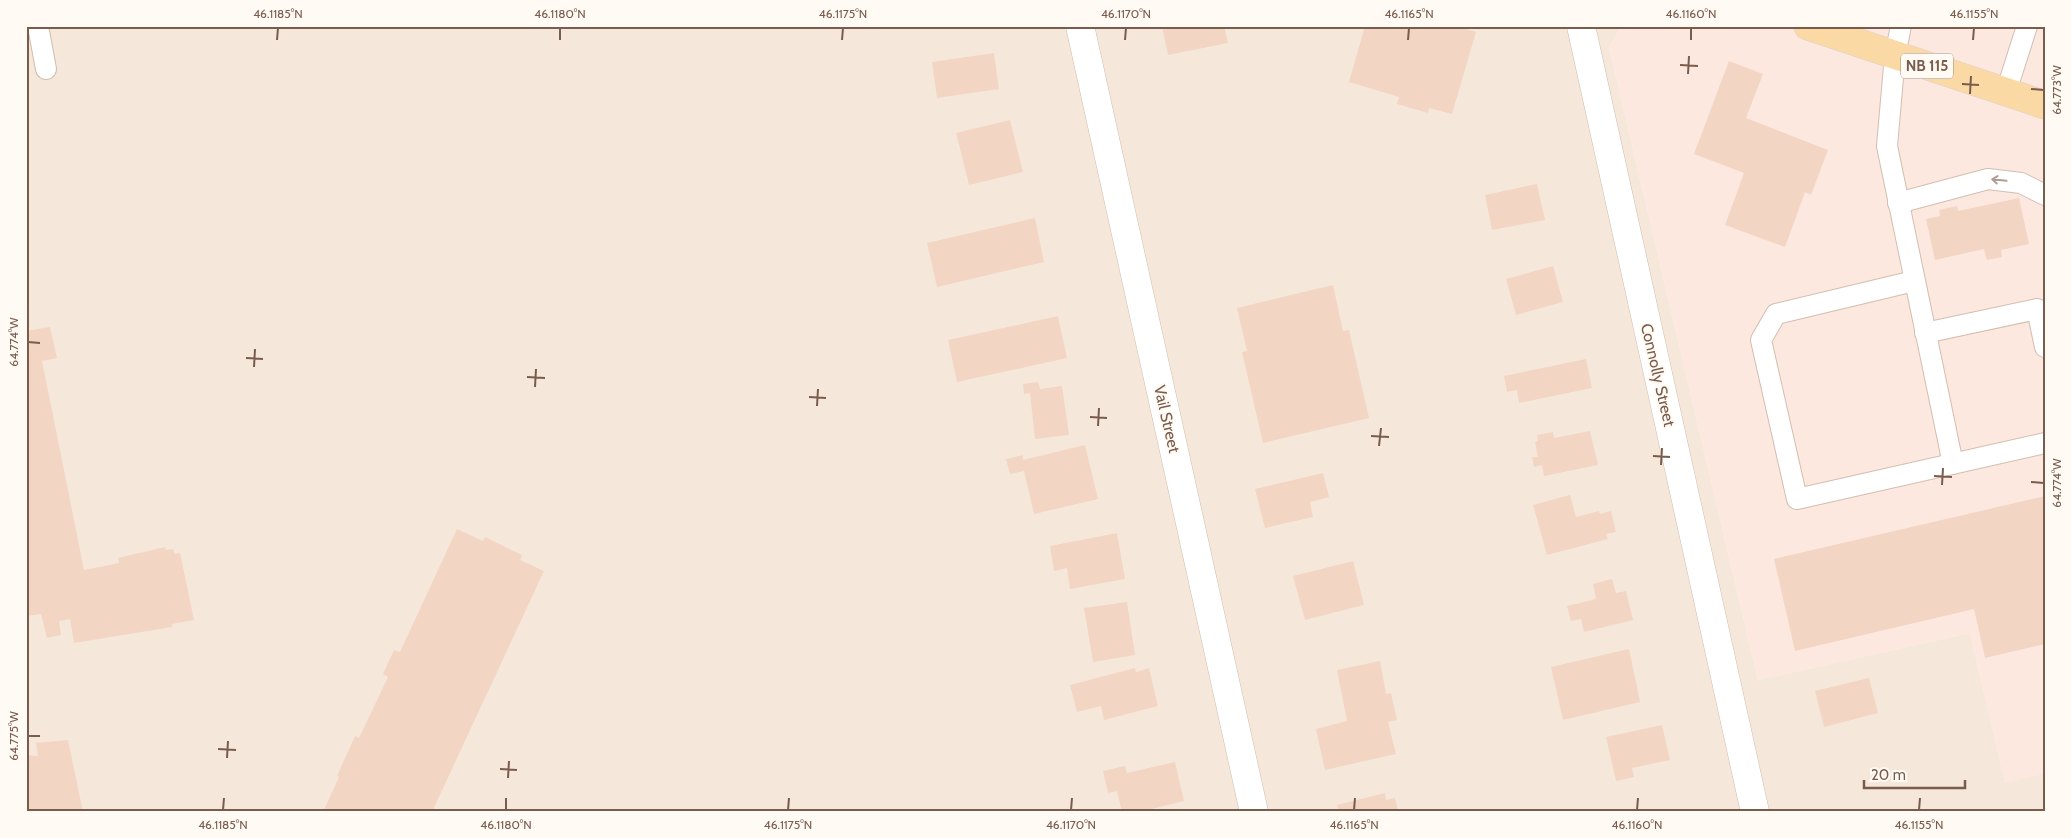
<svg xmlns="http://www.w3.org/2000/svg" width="2071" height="838" font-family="Cabin,sans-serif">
	<rect width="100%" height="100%" fill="#fdf6ec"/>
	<path fill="#f5e8da" d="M26,26H1622L1609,47L1758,680L1970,633L2005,782L2045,773V812H26Z"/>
	<path fill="#fde8e0" d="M1622,26H2045V773L2005,783L1970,633L1758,680L1609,47Z"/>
	<g fill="#f3d5c3">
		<path d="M1162,26H1224L1228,43L1168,55Z"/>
		<path d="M1365,26H1457L1476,32L1452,114L1429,108L1428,113L1397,104L1399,97L1349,82Z"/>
		<path d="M994,53L999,89L937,98L932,62Z"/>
		<path d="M1729,61L1763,74L1746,118L1828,150L1811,195L1805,192L1785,247L1725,225L1744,173L1694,154Z"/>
		<path d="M1010,120L1023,172L969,185L956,133Z"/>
		<path d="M1537,184L1545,220L1492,230L1485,195Z"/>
		<path d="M2019,198L2029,244L2001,250L2002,257L1987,260L1984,249L1935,260L1926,219L1940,216L1939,210L1957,206L1958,211Z"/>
		<path d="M1035,218L1044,262L937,287L927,243Z"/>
		<path d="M1553,266L1563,302L1516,315L1506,279Z"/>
		<path d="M1333,285L1343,331L1349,330L1369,418L1263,443L1242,352L1247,351L1237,308Z"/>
		<path d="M1058,316L1067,358L957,382L948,340Z"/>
		<path d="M50,327L57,358L42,361L84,570L119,563L118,558L165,547L166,550L173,549L175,554L180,553L194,620L172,624V627L74,643L70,619L59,621L61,635L47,638L41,614L26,616V331Z"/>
		<path d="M1586,359L1592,388L1519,403L1517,390L1507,392L1504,376Z"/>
		<path d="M1038,382L1040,389L1062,386L1069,435L1035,439L1030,393L1024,394L1023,384Z"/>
		<path d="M1590,431L1598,465L1544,476L1542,465L1534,467L1532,457H1538L1535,442L1538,441L1537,435L1553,432L1554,438Z"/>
		<path d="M1085,445L1098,499L1034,514L1024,471L1010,474L1006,459L1023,455V460Z"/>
		<path d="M1323,473L1329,497L1310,502L1313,517L1265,528L1255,489Z"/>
		<path d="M1570,495L1576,517L1599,511L1600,514L1611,511L1616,532L1606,534L1608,539L1547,555L1533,505Z"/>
		<path d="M2045,496V644L1985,658L1974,609L1795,651L1774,559Z"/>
		<path d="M457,529L483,541L485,537L522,555L520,560L544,571L432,812H323L339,777L337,776L355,736L359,738L388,677L383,674L394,650L400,652Z"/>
		<path d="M1117,533L1125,579L1070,589L1067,568L1054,571L1050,546Z"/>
		<path d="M1353,561L1364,605L1305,620L1293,576Z"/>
		<path d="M1612,579L1616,593L1626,591L1633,620L1584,632L1581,619L1571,621L1567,606L1596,599L1593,584Z"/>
		<path d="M1127,602L1135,655L1093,662L1084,608Z"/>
		<path d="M1629,649L1640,702L1563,720L1551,667Z"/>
		<path d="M1380,661L1386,694L1391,693L1397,720L1388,722L1396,754L1325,770L1316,729L1347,721L1337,670Z"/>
		<path d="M1135,668L1136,672L1149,668L1158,706L1104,720L1101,706L1077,712L1070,685Z"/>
		<path d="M1869,678L1878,713L1824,727L1815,691Z"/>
		<path d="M1662,725L1670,760L1632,768L1634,777L1616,781L1606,737Z"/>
		<path d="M68,740L83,812H26V755L38,756L36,743Z"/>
		<path d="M1175,762L1184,801L1139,812H1122L1117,791L1108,793L1103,771L1125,766L1127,773Z"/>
		<path d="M1385,793L1386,800L1395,798L1398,812H1339L1337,805Z"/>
	</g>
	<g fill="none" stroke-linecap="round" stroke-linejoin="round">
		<defs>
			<g id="lane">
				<path d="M38,26L46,69"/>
				<path d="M1901,26L1895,55L1887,146L1953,464"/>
				<path d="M2006,92L2027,26"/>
				<path d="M1898,203L1988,179L2021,183L2045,195"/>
				<path d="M1914,281L1776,314L1761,340L1797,499L2045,443"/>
				<path d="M1925,333L2037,309L2045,347"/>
			</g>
			<g id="street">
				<path d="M1080,26L1254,812"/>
				<path d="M1581,26L1755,812"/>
			</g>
			<path id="primary" d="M1808,26L2045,105"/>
		</defs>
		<use href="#lane" stroke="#d1beb0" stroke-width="22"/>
		<use href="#street" stroke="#d1beb0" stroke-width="29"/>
		<use href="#primary" stroke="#dad1cd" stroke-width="29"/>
		<use href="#lane" stroke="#fff" stroke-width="20"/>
		<use href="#street" stroke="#fff" stroke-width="28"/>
		<use href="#primary" stroke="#fbd9a5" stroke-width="28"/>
	</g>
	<defs><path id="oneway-shaft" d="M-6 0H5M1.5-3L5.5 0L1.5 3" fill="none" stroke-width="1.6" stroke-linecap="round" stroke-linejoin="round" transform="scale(1.25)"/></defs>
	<use stroke="#af9d94" href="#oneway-shaft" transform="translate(1999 180) rotate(-174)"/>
	<path fill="none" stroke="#7a5c4d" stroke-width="2" d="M277,40L278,28M560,40V28M842,40L843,28M1125,40L1126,28M1408,40L1409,28M1691,40V28M1973,40L1974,28M1680,65L1698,66M1688,74L1689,56M1962,84L1979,85M2031,89L2044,90M1970,94L1971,76M28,342L40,343M246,358L263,359M254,367L255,349M527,377L545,378M535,387L536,369M809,397L826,398M817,406L818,389M1090,417L1107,418M1098,426L1099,408M1371,436L1389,437M1379,446L1381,428M1653,456L1670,457M1661,465L1662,448M1934,476L1952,477M2031,482L2044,483M1942,485L1943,468M28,736H40M218,749L236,750M227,758L228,741M500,769L517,770M508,778L509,761M223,810L224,798M506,810V798M788,810L789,798M1071,810L1072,798M1354,810L1355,798M1637,810L1638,798M1919,810L1920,798"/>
	<g text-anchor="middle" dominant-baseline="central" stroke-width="4" stroke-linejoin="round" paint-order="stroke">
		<rect fill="#fffaf3" stroke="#a28b7f" stroke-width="1" x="1901" y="53.5" width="52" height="25" rx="4"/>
		<g font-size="15" font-weight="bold" fill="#7a5c4d">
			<text x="1927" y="66">NB 115</text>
		</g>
		<g font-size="16" fill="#7a5c4d" stroke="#fffaf3">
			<text transform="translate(1658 375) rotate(77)">Connolly Street</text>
			<text transform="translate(1167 419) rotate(77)">Vail Street</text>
		</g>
	</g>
	<rect width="2071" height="838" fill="none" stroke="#fffaf3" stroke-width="55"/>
	<path d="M1864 780v8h101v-8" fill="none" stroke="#7a5c4d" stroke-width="2.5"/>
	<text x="1871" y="780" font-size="15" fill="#7a5c4d" stroke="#fffaf3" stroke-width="4" paint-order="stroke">20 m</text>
	<rect x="28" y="28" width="2016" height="782" fill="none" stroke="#7a5c4d" stroke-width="2"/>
	<g font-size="12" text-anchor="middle" fill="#7a5c4d">
		<text x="278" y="18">46.1185°N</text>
		<text x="560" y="18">46.1180°N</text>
		<text x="843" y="18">46.1175°N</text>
		<text x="1126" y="18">46.1170°N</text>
		<text x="1409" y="18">46.1165°N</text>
		<text x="1691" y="18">46.1160°N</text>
		<text x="1974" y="18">46.1155°N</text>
		<text transform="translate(2057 90) rotate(-90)" y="4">64.773°W</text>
		<text transform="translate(14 342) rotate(-90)" y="4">64.774°W</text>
		<text transform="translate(2057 483) rotate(-90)" y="4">64.774°W</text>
		<text transform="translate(14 736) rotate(-90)" y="4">64.775°W</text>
		<text x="223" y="829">46.1185°N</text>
		<text x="506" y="829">46.1180°N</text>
		<text x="788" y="829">46.1175°N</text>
		<text x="1071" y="829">46.1170°N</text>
		<text x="1354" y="829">46.1165°N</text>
		<text x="1637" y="829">46.1160°N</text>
		<text x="1919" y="829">46.1155°N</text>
	</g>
</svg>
